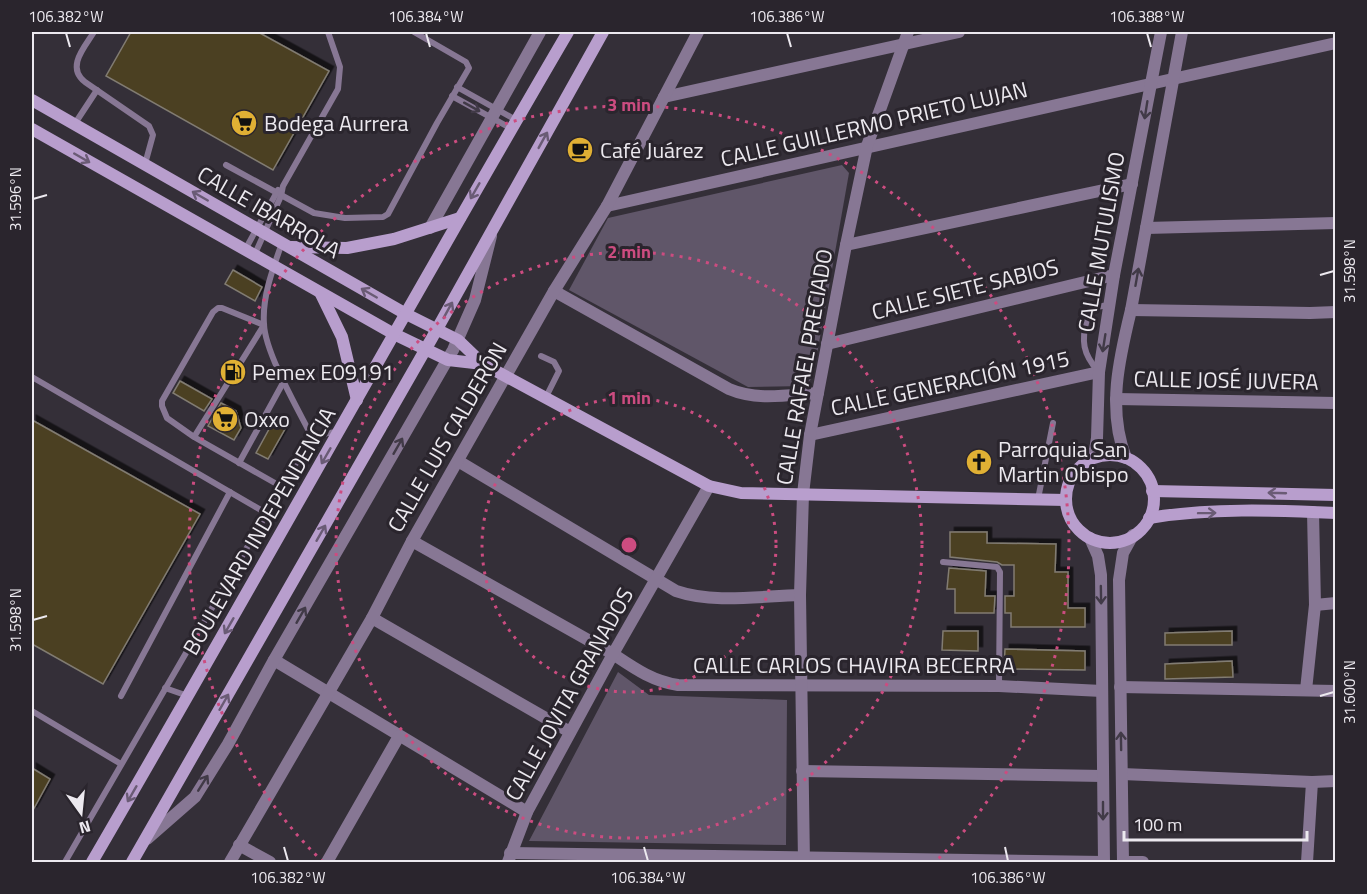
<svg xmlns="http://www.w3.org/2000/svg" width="1367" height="894" font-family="'Titillium Web',sans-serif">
	<defs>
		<filter id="shadow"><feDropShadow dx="4.5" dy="-4.5" stdDeviation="0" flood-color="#0009"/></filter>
	</defs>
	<rect width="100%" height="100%" fill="#342f38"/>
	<g fill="#605669">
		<path d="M842,165L849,173L813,377L805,386L748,387L569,290L608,218Z"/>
		<path d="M618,672L649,695L787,700L786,845L529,841Z"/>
	</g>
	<g fill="#4c3f23" stroke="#817c72" stroke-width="1.5" filter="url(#shadow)">
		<path d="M131,32H258L329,71L273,170L106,76Z"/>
		<path d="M233,270L262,287L255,301L225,284Z"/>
		<path d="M180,381L212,399L204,411L173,393Z"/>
		<path d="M221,403L236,411L241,428L234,440L208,426Z"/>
		<path d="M32,420L200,514L103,684L32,644Z"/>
		<path d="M273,422L285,429L268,459L256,453Z"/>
		<path d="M950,532H987V543L1056,544L1055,572H1068V608H1085V627H1011V613H1005V596H1014V565H1002L997,562L950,557Z"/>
		<path d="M949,568L986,571L985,596H995L994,613H955V589H947Z"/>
		<path d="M943,631H978V651L942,650Z"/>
		<path d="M1232,631V645H1165V633Z"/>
		<path d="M1005,649L1085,651V670L1004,669Z"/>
		<path d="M1232,661L1233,677L1165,679V664Z"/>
		<path d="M32,768L50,779L32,812Z"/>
	</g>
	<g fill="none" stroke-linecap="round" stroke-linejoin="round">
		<g stroke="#877794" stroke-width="6">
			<path d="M94,32C84,48 66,67 85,82L149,126L153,135L145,164"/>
			<path d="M457,87L516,120"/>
			<path d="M452,96L512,129"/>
			<path d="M74,125L97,90"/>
			<path d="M226,165L314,213L345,218L383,217L388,214L437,123L469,68L466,62L414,32"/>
			<path d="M282,243C273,268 262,297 264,324C265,353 299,411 313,439"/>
			<path d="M245,250L278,190"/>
			<path d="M254,256L281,196L283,186L338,89L340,67L328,32"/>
			<path d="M541,356L554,362L559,371L546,397"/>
			<path d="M1098,371C1083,354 1081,341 1087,319C1088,315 1091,310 1095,308C1098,306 1105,306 1109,305"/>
			<path d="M32,377L266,513"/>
			<path d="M194,437L264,325L222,308H218L213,312L162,401V406L167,418L194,437L282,487"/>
			<path d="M239,463L284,381"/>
			<path d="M1038,499L1053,423"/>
			<path d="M943,562L997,567L1000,572L999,686"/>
			<path d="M165,688L188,696"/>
			<path d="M121,696L230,492"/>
			<path d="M32,711L121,764"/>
			<path d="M65,862L282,487C295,467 310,427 338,433"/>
		</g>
		<g stroke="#877794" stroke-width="12">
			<path d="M664,97L959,32"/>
			<path d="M607,206L1150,84"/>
			<path d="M430,228L540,32"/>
			<path d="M1146,228L1336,223"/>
			<path d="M846,245L1132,184"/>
			<path d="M554,291L729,389C757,401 787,395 818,393"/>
			<path d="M1131,310L1310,313L1336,312"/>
			<path d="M827,344L1114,275"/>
			<path d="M1116,399L1336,403"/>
			<path d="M810,435L1099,372"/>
			<path d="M458,461L676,591C714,604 760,596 800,595"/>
			<path d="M412,541L613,654C634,668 652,681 678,685L999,686L1102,691"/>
			<path d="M1315,605L1336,603"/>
			<path d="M372,618L570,732"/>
			<path d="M274,660L527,812"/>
			<path d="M1120,687L1336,691"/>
			<path d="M1306,690L1315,605L1313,512"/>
			<path d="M802,771L1103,776"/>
			<path d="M1122,774L1312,782L1336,781"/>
			<path d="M147,839L195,797L228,744L274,660L453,350L475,300L491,236"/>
			<path d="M239,845L270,862"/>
			<path d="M510,853L1104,862"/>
			<path d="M230,862L372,618L412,541L554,291L607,206L698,32"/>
			<path d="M327,862L399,736"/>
			<path d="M508,862L527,812L613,654L709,486"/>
			<path d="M804,862L800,595L803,494L810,435L846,245L867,146L908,32"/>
			<path d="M1123,862H1143"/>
			<path d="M1307,862L1312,782"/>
		</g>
		<g stroke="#877794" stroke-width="12">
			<path d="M1150,84L1336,43"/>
			<path d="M1126,458C1107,410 1119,359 1131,310L1182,32"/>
			<path d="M1089,460L1095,450L1097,438L1099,372L1114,275L1161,32"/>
			<path d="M1090,538L1098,556L1101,575L1104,862"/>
			<path d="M1123,862L1119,580L1123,553L1133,535"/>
		</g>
		<g stroke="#b89ecd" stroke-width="12">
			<path d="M32,100L406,314L458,340L483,364L709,486L741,493L1066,500"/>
			<path d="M32,129L394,334L448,360L483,364"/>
			<path d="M291,247L347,248L394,239L460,218"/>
			<path d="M321,294L342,337L357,400"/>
			<circle cx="1110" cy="499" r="44"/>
			<path d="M1152,491L1336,495"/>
			<path d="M1149,518C1209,508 1274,510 1336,513"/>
			<path d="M92,862C252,587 407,307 568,32"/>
			<path d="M132,862L432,338L603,32"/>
		</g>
	</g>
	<defs><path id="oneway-shaft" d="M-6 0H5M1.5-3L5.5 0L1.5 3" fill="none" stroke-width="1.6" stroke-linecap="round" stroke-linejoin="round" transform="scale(1.5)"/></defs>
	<g stroke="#413a47">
		<use href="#oneway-shaft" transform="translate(472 107) rotate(29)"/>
		<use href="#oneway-shaft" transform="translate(1146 110) rotate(99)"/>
		<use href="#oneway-shaft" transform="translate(1137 277) rotate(-80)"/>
		<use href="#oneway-shaft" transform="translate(1104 343) rotate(99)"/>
		<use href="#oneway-shaft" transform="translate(398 446) rotate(-60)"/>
		<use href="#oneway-shaft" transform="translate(1101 595) rotate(89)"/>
		<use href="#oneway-shaft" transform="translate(301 615) rotate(-60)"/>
		<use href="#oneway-shaft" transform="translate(1121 741) rotate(-91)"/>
		<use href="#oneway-shaft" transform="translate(203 783) rotate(-58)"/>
		<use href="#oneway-shaft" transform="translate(1103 811) rotate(90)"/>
	</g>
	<g stroke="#6a5b75">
		<use href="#oneway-shaft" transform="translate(543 140) rotate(-61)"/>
		<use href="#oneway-shaft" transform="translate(82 158) rotate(30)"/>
		<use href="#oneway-shaft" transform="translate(475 191) rotate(120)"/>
		<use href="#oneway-shaft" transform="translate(200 196) rotate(-150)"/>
		<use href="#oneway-shaft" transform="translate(369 293) rotate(-150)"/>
		<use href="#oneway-shaft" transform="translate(448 310) rotate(-61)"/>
		<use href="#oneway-shaft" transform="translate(326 456) rotate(120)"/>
		<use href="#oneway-shaft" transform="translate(1277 493) rotate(-178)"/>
		<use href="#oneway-shaft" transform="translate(1207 513) rotate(-1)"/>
		<use href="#oneway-shaft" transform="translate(321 533) rotate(-60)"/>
		<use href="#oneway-shaft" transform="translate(229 626) rotate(120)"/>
		<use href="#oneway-shaft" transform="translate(224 702) rotate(-60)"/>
		<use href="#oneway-shaft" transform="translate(132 794) rotate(120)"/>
	</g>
	<path fill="none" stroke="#ece9ef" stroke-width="2" d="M66,33L70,47M426,33L430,47M787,33L791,47M1147,33L1151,47M33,199L47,195M1320,275L1334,271M33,620L47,616M1320,696L1334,692M284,847L288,861M644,847L648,861M1005,847L1008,861"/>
	<g fill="none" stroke="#cc4c80" stroke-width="3" stroke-dasharray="3 6">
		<circle cx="629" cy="545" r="147"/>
		<circle cx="629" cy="545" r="293"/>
		<path d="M323 862A440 440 0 1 1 935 862"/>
	</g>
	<defs>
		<symbol id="supermarket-disc" viewBox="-11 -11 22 22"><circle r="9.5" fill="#e0b034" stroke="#2a252d"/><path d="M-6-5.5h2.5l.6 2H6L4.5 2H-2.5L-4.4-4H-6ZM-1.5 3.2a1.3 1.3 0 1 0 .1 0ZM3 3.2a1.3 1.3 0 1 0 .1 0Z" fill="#111"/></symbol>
		<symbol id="cafe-disc" viewBox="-11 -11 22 22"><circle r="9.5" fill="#e0b034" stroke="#2a252d"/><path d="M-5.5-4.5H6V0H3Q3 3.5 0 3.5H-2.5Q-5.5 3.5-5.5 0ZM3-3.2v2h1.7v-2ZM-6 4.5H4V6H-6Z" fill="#111"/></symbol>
		<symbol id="fuel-disc" viewBox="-11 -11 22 22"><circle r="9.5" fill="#e0b034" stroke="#2a252d"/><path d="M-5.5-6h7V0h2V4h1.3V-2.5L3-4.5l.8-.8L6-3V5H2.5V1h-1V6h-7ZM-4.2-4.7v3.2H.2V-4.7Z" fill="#111"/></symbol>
		<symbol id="church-disc" viewBox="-11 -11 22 22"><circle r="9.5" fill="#e0b034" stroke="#2a252d"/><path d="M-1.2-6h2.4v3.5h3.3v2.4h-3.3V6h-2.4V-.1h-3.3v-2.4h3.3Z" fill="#111"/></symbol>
	</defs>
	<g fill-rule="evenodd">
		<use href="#supermarket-disc" x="229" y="108" width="30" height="30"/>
		<use href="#cafe-disc" x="565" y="135" width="30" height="30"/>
		<use href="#fuel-disc" x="218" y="357" width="30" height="30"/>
		<use href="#supermarket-disc" x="210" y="404" width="30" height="30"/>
		<use href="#church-disc" x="964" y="447" width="30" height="30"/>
	</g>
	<g text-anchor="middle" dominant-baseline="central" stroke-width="6" stroke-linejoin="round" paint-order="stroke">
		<g font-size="22" fill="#ece9ef" stroke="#2a252d" text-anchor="start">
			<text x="264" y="123">Bodega Aurrera</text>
			<text x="600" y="150">Café Juárez</text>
			<text x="252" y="372">Pemex E09191</text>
			<text x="244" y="419">Oxxo</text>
			<text x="998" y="449">Parroquia San<tspan x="998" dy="25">Martin Obispo</tspan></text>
		</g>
		<g font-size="22" fill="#ece9ef" stroke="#2a252d">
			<text transform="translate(874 124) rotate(-13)">CALLE GUILLERMO PRIETO LUJAN</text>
			<text transform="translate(269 212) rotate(30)">CALLE IBARROLA</text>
			<text transform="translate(1101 242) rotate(-80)">CALLE MUTULISMO</text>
			<text transform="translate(965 289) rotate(-14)">CALLE SIETE SABIOS</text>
			<text transform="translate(804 367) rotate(-80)">CALLE RAFAEL PRECIADO</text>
			<text transform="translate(1226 380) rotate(1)">CALLE JOSÉ JUVERA</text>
			<text transform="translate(950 383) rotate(-12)">CALLE GENERACIÓN 1915</text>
			<text transform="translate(447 437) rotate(-60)">CALLE LUIS CALDERÓN</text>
			<text transform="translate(259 531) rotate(-60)">BOULEVARD INDEPENDENCIA</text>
			<text x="854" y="665">CALLE CARLOS CHAVIRA BECERRA</text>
			<text transform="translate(569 694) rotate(-61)">CALLE JOVITA GRANADOS</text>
		</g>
	</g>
	<circle cx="629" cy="545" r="9" fill="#cc4c80" stroke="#2a252d" stroke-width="3"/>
	<g font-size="18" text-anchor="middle" font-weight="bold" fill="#cc4c80" stroke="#2a252d" stroke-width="6" stroke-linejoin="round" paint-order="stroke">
		<text x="629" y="111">3 min</text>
		<text x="629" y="258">2 min</text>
		<text x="629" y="404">1 min</text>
	</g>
	<rect width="1367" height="894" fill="none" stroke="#2a252d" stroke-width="66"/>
	<g transform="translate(81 813) rotate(165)" stroke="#2a252d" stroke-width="4.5" paint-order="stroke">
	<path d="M0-4.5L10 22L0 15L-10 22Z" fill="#ece9ef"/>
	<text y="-9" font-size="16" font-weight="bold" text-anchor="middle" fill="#ece9ef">N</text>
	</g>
	<path d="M1124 831v9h183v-9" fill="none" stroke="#ece9ef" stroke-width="3"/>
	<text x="1133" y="831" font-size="18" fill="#ece9ef" stroke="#2a252d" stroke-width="4.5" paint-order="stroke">100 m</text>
	<rect x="33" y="33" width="1301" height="828" fill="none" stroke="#ece9ef" stroke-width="2"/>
	<g font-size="15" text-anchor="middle" fill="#ece9ef">
		<text x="66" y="22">106.382°W</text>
		<text x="426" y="22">106.384°W</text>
		<text x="787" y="22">106.386°W</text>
		<text x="1147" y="22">106.388°W</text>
		<text transform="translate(16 199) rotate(-90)" y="5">31.596°N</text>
		<text transform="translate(1350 271) rotate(-90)" y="5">31.598°N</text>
		<text transform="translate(16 620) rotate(-90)" y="5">31.598°N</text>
		<text transform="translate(1350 692) rotate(-90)" y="5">31.600°N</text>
		<text x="288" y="883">106.382°W</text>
		<text x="648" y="883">106.384°W</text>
		<text x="1008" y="883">106.386°W</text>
	</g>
</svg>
